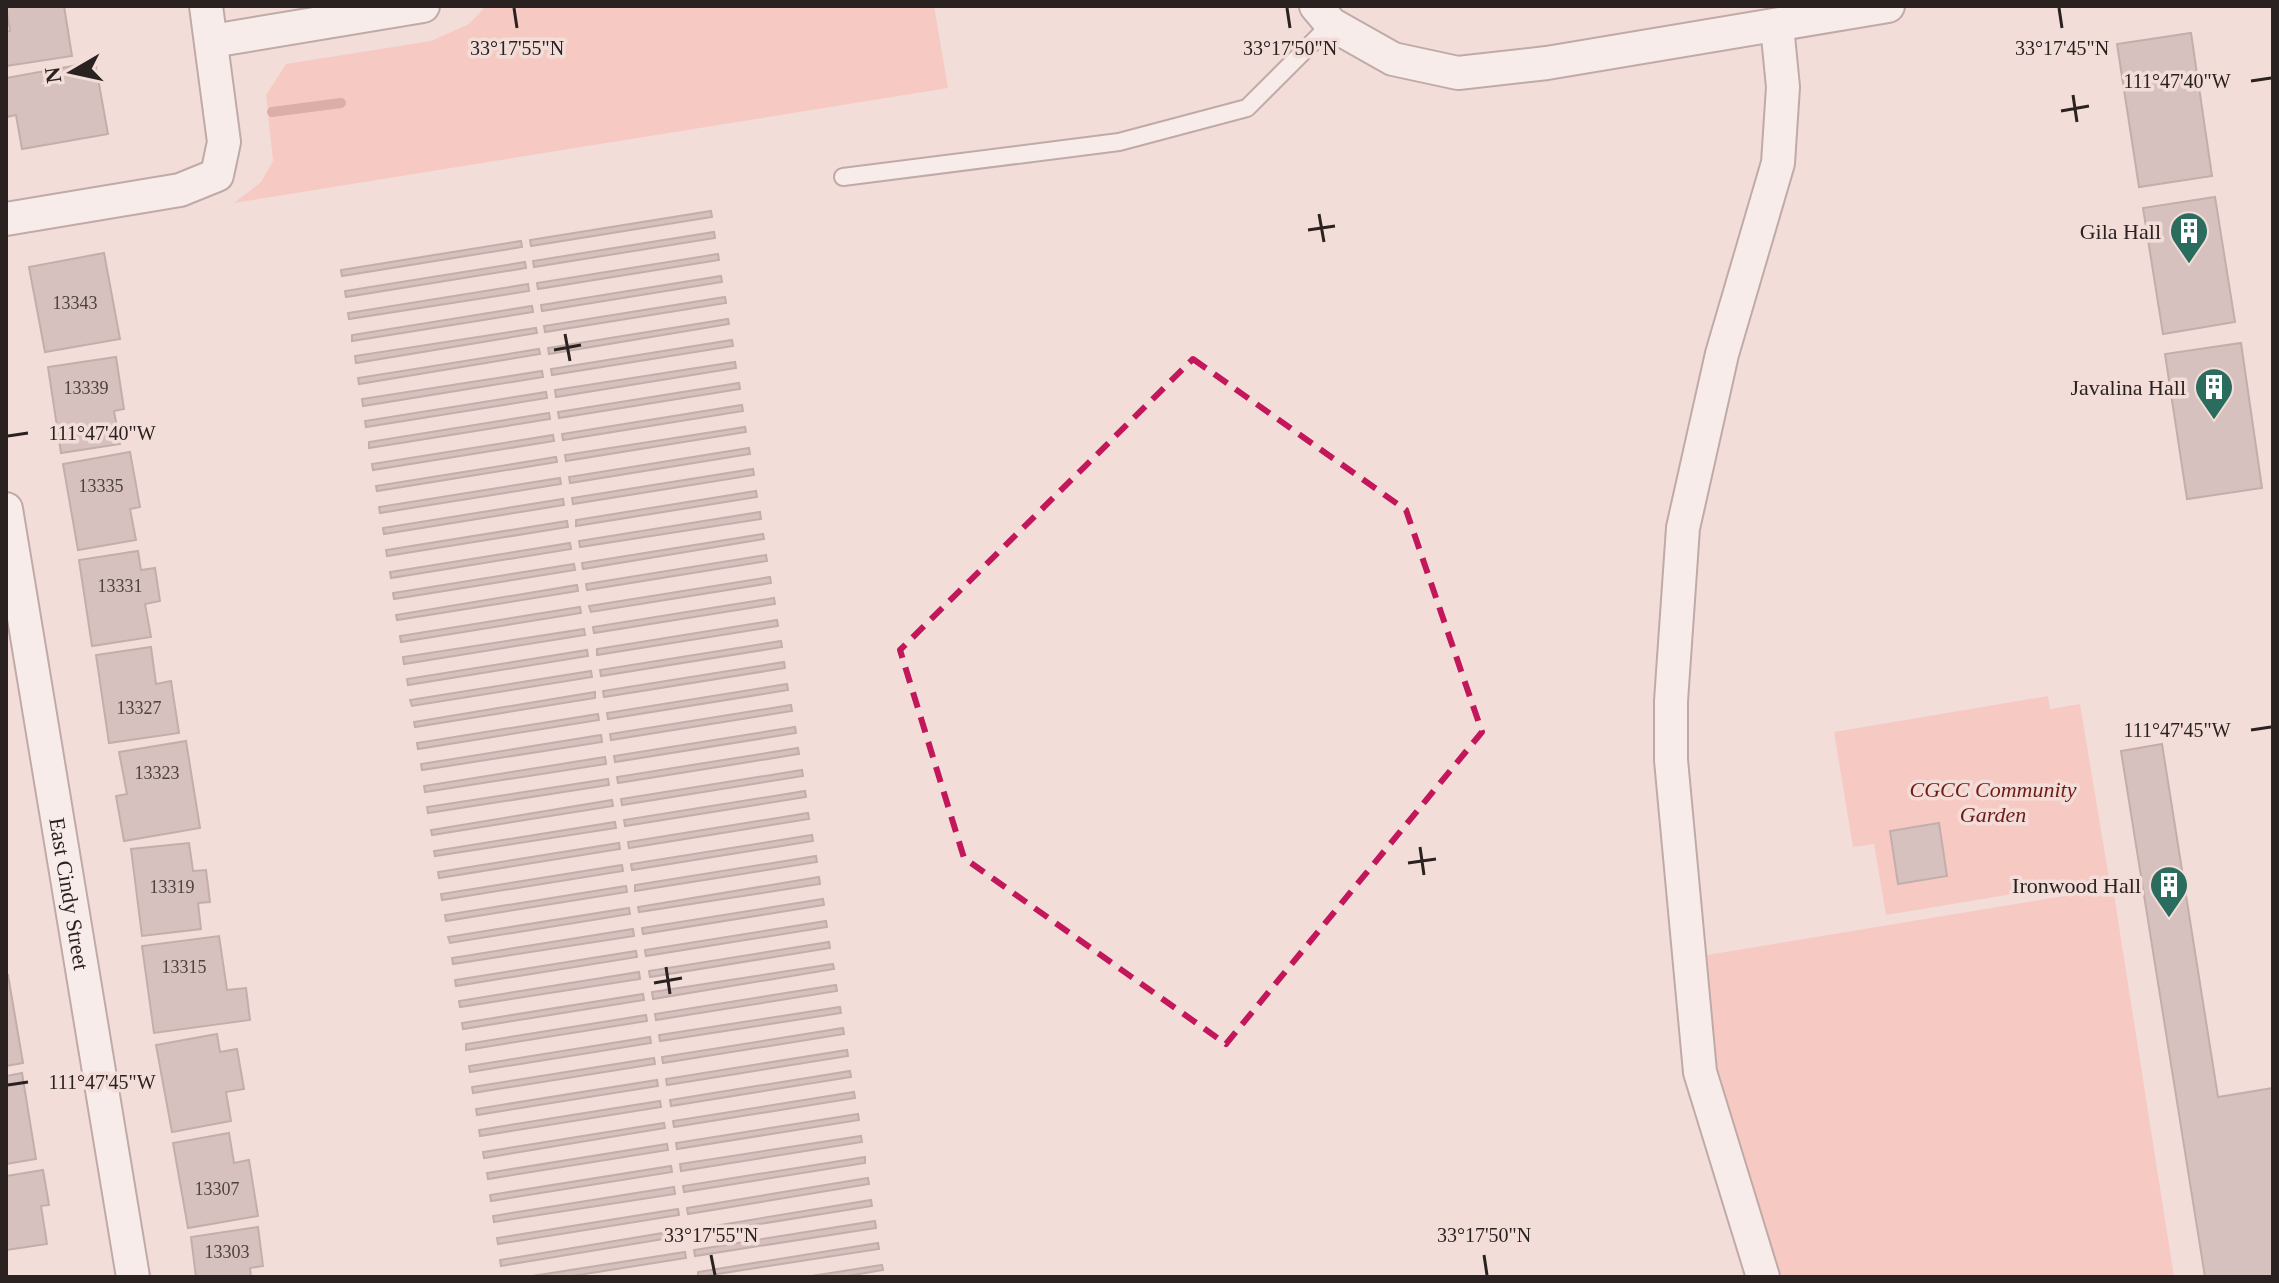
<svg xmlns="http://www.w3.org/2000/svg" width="2279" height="1283" font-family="'Times New Roman',serif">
	<rect width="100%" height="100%" fill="#f3ddd9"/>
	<g fill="#fbb4a9">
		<path d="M486,6H934L948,88L234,203L261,182L273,161L266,95L286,64L431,41L469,24Z"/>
		<path d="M2048,696L2050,709L2080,704L2109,878L1886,915L1874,844L1853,847L1834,732Z"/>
		<path d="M2113,888L2174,1277H1764L1689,958Z"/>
	</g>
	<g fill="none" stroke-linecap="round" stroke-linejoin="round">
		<path stroke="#be776e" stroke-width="10" d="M272,112L341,103"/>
	</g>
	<g fill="#b6a09d" stroke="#8a7673" stroke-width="2">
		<path d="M6,6H64L72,56L6,66V32L10,31Z"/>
		<path d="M2191,33L2212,176L2139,187L2117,44Z"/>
		<path d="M95,62L108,134L22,149L16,115L7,117L6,78Z"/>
		<path d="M2215,197L2235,322L2163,334L2143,208Z"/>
		<path d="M711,211L712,217L531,246L530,240Z"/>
		<path d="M714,232L715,238L534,267L533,261Z"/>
		<path d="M521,241L522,247L342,276L341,270Z"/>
		<path d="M104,253L120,339L45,352L29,267Z"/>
		<path d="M718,254L719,260L538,289L537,283Z"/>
		<path d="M525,262L526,268L346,297L345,291Z"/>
		<path d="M721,276L722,282L542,311L541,305Z"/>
		<path d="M528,284L529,291L349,319L348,313Z"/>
		<path d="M725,297L726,303L545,332L544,326Z"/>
		<path d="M532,306L533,312L352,341V335Z"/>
		<path d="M728,319L729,324L549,354L548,348Z"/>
		<path d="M536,328L537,333L356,363L355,356Z"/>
		<path d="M732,340L733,346L552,375L551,369Z"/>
		<path d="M2241,343L2262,488L2187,499L2165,354Z"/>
		<path d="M539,349L540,354L359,384L358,378Z"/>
		<path d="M116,357L124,409L114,411L120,444L61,453L48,367Z"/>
		<path d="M735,362L736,368L556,397L555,390Z"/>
		<path d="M542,371L543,377L363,406L362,399Z"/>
		<path d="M739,383L740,389L559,418L558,412Z"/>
		<path d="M546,392L547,398L366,427L365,421Z"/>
		<path d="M742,405L743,411L563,440L562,434Z"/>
		<path d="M549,413L550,419L369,448V442Z"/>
		<path d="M745,427L746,432L566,461L565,455Z"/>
		<path d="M553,435L554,441L373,470L372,464Z"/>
		<path d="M749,448L750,454L570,483L569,477Z"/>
		<path d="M130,452L140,507L130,509L136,540L78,550L63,464Z"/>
		<path d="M556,457L557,462L377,491L376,486Z"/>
		<path d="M753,469L754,475L573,504L572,498Z"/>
		<path d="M560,478L561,484L380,513L379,507Z"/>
		<path d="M756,491L757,497L576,526V520Z"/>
		<path d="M563,499L564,505L384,534L383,528Z"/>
		<path d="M760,512L761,519L580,547L579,541Z"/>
		<path d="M567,521L568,527L387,556L386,550Z"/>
		<path d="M763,534L764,539L583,569L582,563Z"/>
		<path d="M570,543L571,549L391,578L390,572Z"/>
		<path d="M138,551L141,570L155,568L160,601L145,604L151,637L92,646L79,560Z"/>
		<path d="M766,555L767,561L587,590L586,584Z"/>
		<path d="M574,564L575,570L394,599L393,593Z"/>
		<path d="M770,577L771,583L591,612L589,606Z"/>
		<path d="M577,585L578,591L397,620L396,615Z"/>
		<path d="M774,598L775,604L594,633L593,627Z"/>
		<path d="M580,607L581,613L401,642L400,636Z"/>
		<path d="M777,620L778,626L597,655V649Z"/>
		<path d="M584,629L585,635L404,664L403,657Z"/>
		<path d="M781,641L782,647L601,676L600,670Z"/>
		<path d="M151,647L156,684L171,681L179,733L109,743L96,655Z"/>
		<path d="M587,650L588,656L408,685L407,679Z"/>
		<path d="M784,662L785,668L604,697L603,691Z"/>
		<path d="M591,671L592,677L412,706L410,700Z"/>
		<path d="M787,684L788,690L608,719L607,713Z"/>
		<path d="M595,692V698L415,727L414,722Z"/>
		<path d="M791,705L792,711L611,740L610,734Z"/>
		<path d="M598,714L599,720L418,749L417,743Z"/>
		<path d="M795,727L796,733L615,762L614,756Z"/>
		<path d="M601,735L602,742L422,770L421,764Z"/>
		<path d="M186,741L200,828L124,841L116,796L127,794L119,752Z"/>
		<path d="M2162,744L2218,1097L2273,1088V1277H2205L2121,751Z"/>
		<path d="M798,748L799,754L618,783L617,777Z"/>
		<path d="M605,757L606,764L425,792L424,786Z"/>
		<path d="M802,770L803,776L622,805L621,799Z"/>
		<path d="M608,779L609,785L428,813L427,807Z"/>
		<path d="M805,791L806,797L625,826L624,820Z"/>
		<path d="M612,800L613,806L432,835L431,830Z"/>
		<path d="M808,813L809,819L629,848L628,842Z"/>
		<path d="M615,822L616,828L435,856L434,851Z"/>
		<path d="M1939,823L1947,876L1898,884L1890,831Z"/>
		<path d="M812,835L813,841L632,870L631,864Z"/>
		<path d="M189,843L193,871L206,870L210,902L198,903L201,929L142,936L131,849Z"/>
		<path d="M619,843L620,849L439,878L438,872Z"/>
		<path d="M816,856L817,862L635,891V885Z"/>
		<path d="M622,865L623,871L442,900L441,894Z"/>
		<path d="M819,877L820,884L639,912L638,907Z"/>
		<path d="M626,886L627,892L446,921L445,915Z"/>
		<path d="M823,899L824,905L643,934L642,928Z"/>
		<path d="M629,908L630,914L450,943L448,937Z"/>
		<path d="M826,921L827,927L646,956L645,950Z"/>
		<path d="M633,929L634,936L453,964L452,958Z"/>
		<path d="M219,936L227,990L246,988L250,1020L154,1033L142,946Z"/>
		<path d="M829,942L830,948L650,977L649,971Z"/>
		<path d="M636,951L637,957L456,986L455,980Z"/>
		<path d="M833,964L834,969L653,999L652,992Z"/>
		<path d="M639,972L640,979L460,1007L459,1001Z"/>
		<path d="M6,975H8L23,1063L6,1066Z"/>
		<path d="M836,985L837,991L656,1020L655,1014Z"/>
		<path d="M643,994L644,1000L463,1029L462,1023Z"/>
		<path d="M840,1007L841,1013L660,1041L659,1035Z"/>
		<path d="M646,1015L647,1021L466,1050V1044Z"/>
		<path d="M843,1028L844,1034L663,1063L662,1057Z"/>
		<path d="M217,1034L220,1052L237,1049L244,1089L226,1092L231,1121L172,1132L156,1045Z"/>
		<path d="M650,1037L651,1043L470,1072L469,1066Z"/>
		<path d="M847,1050L848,1056L667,1085L666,1079Z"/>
		<path d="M654,1058L655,1064L473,1093L472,1087Z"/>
		<path d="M850,1071L851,1077L671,1106L670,1100Z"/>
		<path d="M22,1073L36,1159L6,1164V1076Z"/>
		<path d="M657,1080L658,1086L477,1115L476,1109Z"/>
		<path d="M854,1092L855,1098L674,1127L673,1121Z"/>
		<path d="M660,1101L661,1107L480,1136L479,1130Z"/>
		<path d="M858,1114L859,1120L677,1149L676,1143Z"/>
		<path d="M664,1123L665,1128L484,1158L483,1152Z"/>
		<path d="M229,1133L234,1163L249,1160L258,1216L188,1228L173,1143Z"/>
		<path d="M861,1136L862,1142L681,1171L680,1164Z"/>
		<path d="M667,1144L668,1150L488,1179L487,1173Z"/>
		<path d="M865,1157V1163L684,1192L683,1186Z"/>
		<path d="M671,1166L672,1172L491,1201L490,1195Z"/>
		<path d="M43,1170L49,1205L41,1206L47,1244L6,1250V1176Z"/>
		<path d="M868,1178L869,1184L688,1214L687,1208Z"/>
		<path d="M674,1187L675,1194L494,1222L493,1216Z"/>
		<path d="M871,1200L872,1206L691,1235L690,1230Z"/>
		<path d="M678,1209L679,1215L498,1244L497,1238Z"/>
		<path d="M875,1221L876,1228L695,1256L694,1250Z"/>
		<path d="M258,1227L263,1266L250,1268L251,1277H196L191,1237Z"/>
		<path d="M681,1230L682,1236L501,1266L500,1260Z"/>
		<path d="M878,1243L879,1249L698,1277V1272Z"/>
		<path d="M685,1252L686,1258L566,1277H526Z"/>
		<path d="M882,1265L883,1270L842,1277H805Z"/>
	</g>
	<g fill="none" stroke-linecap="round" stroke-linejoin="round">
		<defs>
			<path id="service" d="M843,177L1119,142L1247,108L1331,24"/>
			<g id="minor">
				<path d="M1316,6L1331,24L1393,59L1458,73L1547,63L1888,6"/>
				<path d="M212,41L423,6"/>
				<path d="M6,219L180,190L217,175L224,142L206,6"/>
				<path id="s1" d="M6,509L133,1277"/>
				<path d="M1763,1277L1700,1072L1671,760V701L1683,528L1722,354L1778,163L1783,87L1777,26"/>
			</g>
		</defs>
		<use href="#service" stroke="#826e6b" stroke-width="20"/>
		<use href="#minor" stroke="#826e6b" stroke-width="36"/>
		<use href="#service" stroke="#fff" stroke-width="16"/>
		<use href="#minor" stroke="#fff" stroke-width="32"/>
	</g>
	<path d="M0 0H2279V1283H0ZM1193,359L1406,510L1482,732L1226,1044L964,858L900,650Z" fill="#f3ddd9" fill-opacity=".55" fill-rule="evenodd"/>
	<path fill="none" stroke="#c2185b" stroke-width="6" stroke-dasharray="16 10" stroke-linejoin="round" d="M1193,359L1406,510L1482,732L1226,1044L964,858L900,650Z"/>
	<path fill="none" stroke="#2a2221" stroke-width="3" d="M514,8L517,28M1287,8L1290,28M2059,8L2062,28M2251,81L2271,78M2073,95L2077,122M2061,111L2089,106M1319,214L1324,242M1308,230L1335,226M565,334L570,361M554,350L581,345M8,436L28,433M2251,730L2271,727M1420,847L1424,875M1408,863L1436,859M666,967L670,994M654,983L682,978M8,1085L28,1082M711,1255L715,1275M1484,1255L1487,1275"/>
	<defs>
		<symbol id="building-pin" viewBox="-11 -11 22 30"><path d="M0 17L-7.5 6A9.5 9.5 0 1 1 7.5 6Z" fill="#2a6c5d" stroke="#f3ddd9"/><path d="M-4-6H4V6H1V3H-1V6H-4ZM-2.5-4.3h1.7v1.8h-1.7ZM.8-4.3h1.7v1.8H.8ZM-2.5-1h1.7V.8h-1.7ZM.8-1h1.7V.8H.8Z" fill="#fff"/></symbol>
	</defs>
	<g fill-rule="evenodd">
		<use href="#building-pin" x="2167" y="209" width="44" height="60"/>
		<use href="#building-pin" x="2192" y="365" width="44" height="60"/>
		<use href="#building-pin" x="2147" y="863" width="44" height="60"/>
	</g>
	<g text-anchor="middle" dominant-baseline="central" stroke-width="7" stroke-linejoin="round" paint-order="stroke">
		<g font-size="18" fill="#4d4240">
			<text x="75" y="303">13343</text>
			<text x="86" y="388">13339</text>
			<text x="101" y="486">13335</text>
			<text x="120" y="586">13331</text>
			<text x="139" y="708">13327</text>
			<text x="157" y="773">13323</text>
			<text x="172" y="887">13319</text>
			<text x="184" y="967">13315</text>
			<text x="217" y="1189">13307</text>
			<text x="227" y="1252">13303</text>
		</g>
		<g font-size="22" fill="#2a2221" stroke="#f3ddd9" text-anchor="end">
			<text x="2161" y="231">Gila Hall</text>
			<text x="2186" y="387">Javalina Hall</text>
			<text x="2141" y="885">Ironwood Hall</text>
		</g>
		<g font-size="22" font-style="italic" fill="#701b15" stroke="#f3ddd9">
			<text x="1993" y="789">CGCC Community<tspan x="1993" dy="25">Garden</tspan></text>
		</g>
		<g font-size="22" fill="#2a2221" stroke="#f3ddd9">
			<text stroke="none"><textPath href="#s1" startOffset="390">East Cindy Street</textPath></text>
		</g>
	</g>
	<g font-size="20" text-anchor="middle" fill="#2a2221" stroke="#f3ddd9" stroke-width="7" stroke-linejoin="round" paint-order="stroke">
		<text x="1290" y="55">33°17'50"N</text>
		<text x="2062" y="55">33°17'45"N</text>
		<text x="517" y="55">33°17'55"N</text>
		<text x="2177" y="88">111°47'40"W</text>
		<text x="102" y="440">111°47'40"W</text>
		<text x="2177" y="737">111°47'45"W</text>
		<text x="102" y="1089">111°47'45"W</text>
		<text x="711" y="1242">33°17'55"N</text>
		<text x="1484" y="1242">33°17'50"N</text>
	</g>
	<rect width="2279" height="1283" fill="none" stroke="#2a2221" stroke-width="16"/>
	<g transform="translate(72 72) rotate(261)" stroke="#f3ddd9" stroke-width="6" paint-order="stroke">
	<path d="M0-6L14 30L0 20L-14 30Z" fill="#2a2221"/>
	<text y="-12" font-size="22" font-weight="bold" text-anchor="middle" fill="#2a2221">N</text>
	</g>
</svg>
